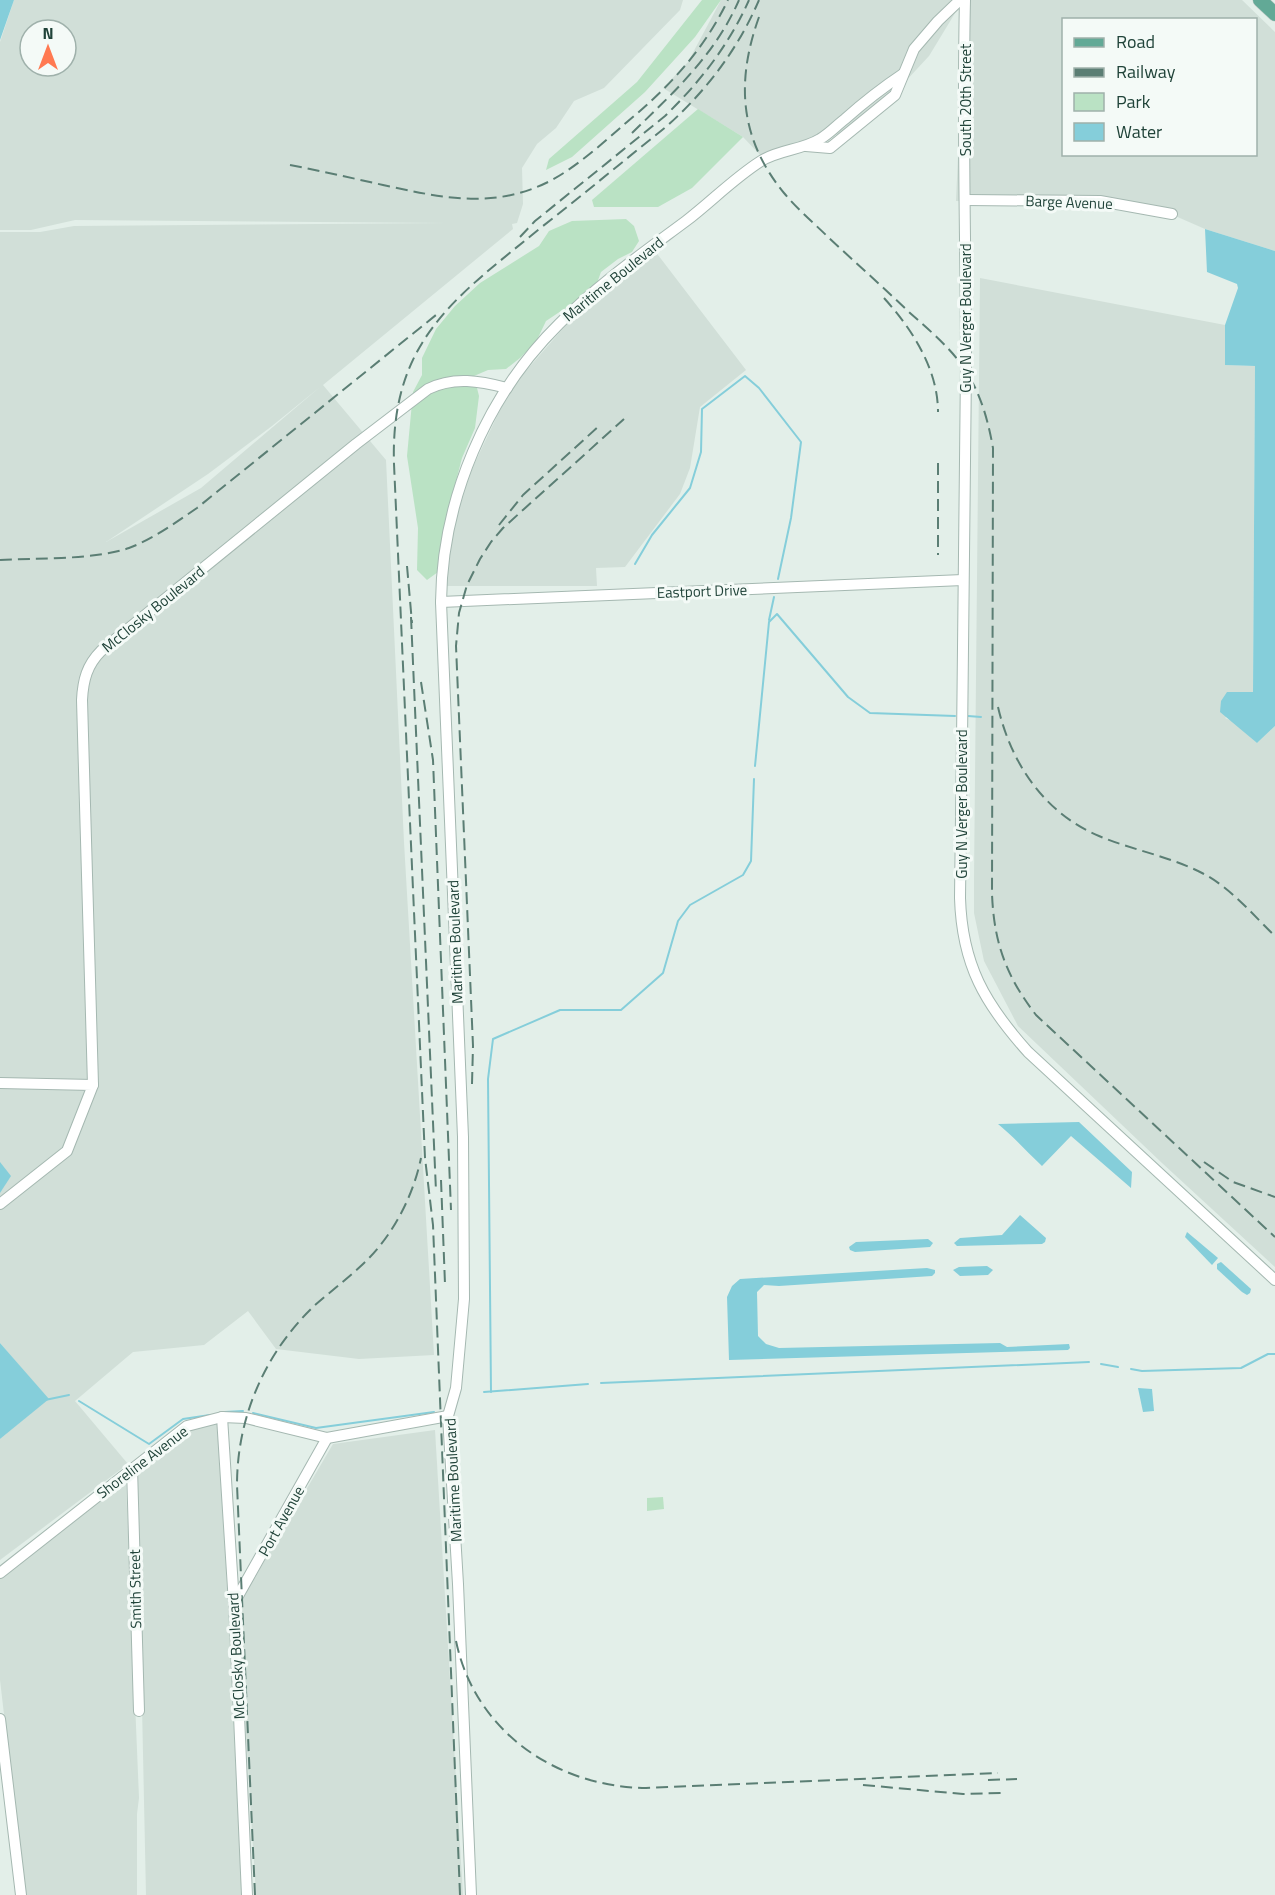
<svg xmlns="http://www.w3.org/2000/svg" width="1275" height="1895" font-family="'Titillium Web',sans-serif">
	<rect width="100%" height="100%" fill="#e3efe9"/>
	<g fill="#d1dfd8" fill-rule="evenodd">
		<path d="M14,0H683L680,10L604,88L574,101L556,128L537,144L522,168L523,204L517,223L512,224L513,229L323,385L386,460L404,842L434,1355L359,1359L276,1349L248,1311L204,1345L133,1352L75,1401L128,1464L0,1560V1439L48,1399L0,1343V232H40L74,226L446,223L75,220L31,230H0V42ZM30,30H66V66H30ZM320,387L201,488L106,542L208,474L272,426Z"/>
		<path d="M721,0H963L929,56L865,125L764,159L743,137L663,88L688,62Z"/>
		<path d="M965,0H1242L1275,32V251L1205,229L1173,215L1131,206L956,201ZM1064,20H1256V154H1064Z"/>
		<path d="M655,251L746,370L700,407L690,468L680,494L625,567L596,568L597,586H445L459,496L510,389L567,324L600,291Z"/>
		<path d="M980,278L1225,325L1226,365L1255,366L1253,692L1225,718L1232,721L1257,743L1275,726V1267L1162,1163L1018,1026L984,961L974,913V878Z"/>
		<path d="M212,1424H219L242,1895H146L137,1470L184,1433L196,1427Z"/>
		<path d="M435,1430L463,1895H256L238,1606L333,1444Z"/>
		<path d="M117,1484H126L139,1798L137,1814V1895H25L0,1680V1578Z"/>
	</g>
	<g fill="#bae2c4">
		<path d="M702,0H721L695,37L645,92L572,157L546,170L549,159L637,82Z"/>
		<path d="M698,109L743,137L692,188L658,207H594L592,200Z"/>
		<path d="M626,219L634,226L639,241L632,252L618,259L601,272L597,283L584,301L564,309L546,321L536,342L520,358L506,369L488,370L474,376L479,396L475,428L462,458L449,508L438,572L427,580L417,570L418,528L407,456L413,392L422,375V358L436,329L455,306L480,283L539,246L549,231L572,221Z"/>
		<path d="M663,1497L664,1509L647,1511V1498Z"/>
	</g>
	<g fill="#85ceda">
		<path d="M0,0H14L0,40Z"/>
		<path d="M1205,229L1275,251V726L1257,743L1220,712L1221,701L1227,692H1253L1255,366L1225,365V325L1238,288L1237,284L1207,272Z"/>
		<path d="M1079,1122L1132,1172L1131,1188L1071,1136L1042,1166C1027,1152 1014,1137 998,1124Z"/>
		<path d="M0,1162L11,1176L0,1193Z"/>
		<path d="M1020,1215L1046,1238L1045,1242L1042,1244L957,1246L954,1243L960,1238L1002,1235Z"/>
		<path d="M1187,1232L1218,1258L1212,1265L1185,1237Z"/>
		<path d="M928,1239L933,1243L930,1247L855,1252L850,1250L849,1247L856,1242Z"/>
		<path d="M1221,1262L1251,1289L1250,1293L1247,1295L1242,1292L1217,1269V1264Z"/>
		<path d="M987,1266L993,1270L988,1275L960,1276L953,1270L959,1267Z"/>
		<path d="M927,1268L935,1270V1273L932,1276L779,1286L764,1285L757,1292L758,1336L766,1344L779,1348L1000,1343L1007,1347L1069,1344L1070,1348L1068,1350L729,1360L727,1297L732,1286L740,1279Z"/>
		<path d="M0,1343L49,1399L0,1439Z"/>
		<path d="M1138,1388L1152,1389L1154,1411L1143,1412Z"/>
	</g>
	<g fill="none" stroke-linecap="round" stroke-linejoin="round">
		<g stroke="#85ceda" stroke-width="2">
			<path d="M635,564L652,535L690,488L701,452L702,409L745,376L759,388L801,442L791,518L778,579"/>
			<path d="M769,620L774,597"/>
			<path d="M968,716L981,717"/>
			<path d="M755,766L769,622L777,614L848,697L870,713L955,716"/>
			<path d="M1101,1364L1118,1367"/>
			<path d="M1131,1369L1142,1371L1241,1368L1268,1354H1275"/>
			<path d="M601,1383L1089,1362"/>
			<path d="M484,1392L588,1384"/>
			<path d="M491,1392L488,1079L493,1039L560,1010H621L663,973L678,921L690,905L743,875L751,861L754,779"/>
			<path d="M45,1400L69,1395"/>
			<path d="M79,1401L149,1444L183,1419L210,1415"/>
			<path d="M225,1412L243,1411"/>
			<path d="M253,1413L316,1428L434,1412"/>
		</g>
		<defs>
			<g id="minor">
				<path d="M965,0C962,122 966,245 966,367C965,544 962,721 960,898C962,965 985,1004 1028,1052L1275,1280"/>
				<path d="M806,146L830,148L895,95L914,49L938,21L960,0"/>
				<path d="M966,200L1100,201L1172,214"/>
				<path d="M441,602L963,580"/>
				<path d="M0,1083L93,1085L67,1151L0,1204"/>
				<path d="M93,1085L82,700C83,680 87,665 101,651L356,444L428,389C454,376 480,381 507,388"/>
				<path d="M222,1417L234,1604L247,1895"/>
				<path d="M132,1468L139,1711"/>
				<path d="M0,1573L187,1426L222,1417L246,1418L327,1438L448,1416"/>
				<path d="M234,1603L327,1438"/>
				<path d="M0,1719L21,1895"/>
				<path d="M471,1895L458,1584L448,1416L456,1388L464,1299L463,1137L441,602C442,500 486,396 559,324C597,285 643,253 686,221C711,202 734,178 761,161C778,150 802,150 820,139C829,134 837,125 845,119C863,103 882,88 903,74"/>
			</g>
			<path id="major" d="M1260,0L1275,14"/>
		</defs>
		<use href="#minor" stroke="#a5b8b1" stroke-width="12"/>
		<use href="#major" stroke="#c1cac8" stroke-width="15"/>
		<use href="#minor" stroke="#fff" stroke-width="10"/>
		<use href="#major" stroke="#62a996" stroke-width="14"/>
		<g stroke="#5b7e74" stroke-width="2" stroke-dasharray="12 6" stroke-linecap="butt">
			<path d="M759,17C736,81 739,138 784,193C797,209 814,223 829,238C856,263 883,287 909,312C929,330 951,348 966,371C981,395 988,420 993,448L992,894C994,943 1006,976 1036,1015L1275,1237"/>
			<path d="M632,133C674,92 715,55 739,0"/>
			<path d="M290,165C321,171 352,178 383,185C443,198 495,210 552,180C579,165 604,142 627,122C669,87 704,50 728,0"/>
			<path d="M520,237L535,221L665,116C700,82 729,45 749,0"/>
			<path d="M884,298C912,329 938,369 938,412"/>
			<path d="M938,463V555"/>
			<path d="M499,525L523,495L599,426"/>
			<path d="M0,560C37,558 95,560 129,548C153,539 175,523 197,508L436,315"/>
			<path d="M407,566L412,623"/>
			<path d="M411,617L436,1191"/>
			<path d="M421,682L433,760L451,1210"/>
			<path d="M998,707C1011,763 1044,813 1099,836C1132,850 1169,856 1202,873C1230,887 1253,915 1275,936"/>
			<path d="M472,1084L473,1046L456,646L459,613L467,585L480,559L491,542L503,528L624,419"/>
			<path d="M1204,1162L1233,1182L1275,1197"/>
			<path d="M441,1180L445,1284"/>
			<path d="M456,1641C475,1732 557,1787 646,1788L998,1773"/>
			<path d="M988,1780L1017,1779"/>
			<path d="M863,1785L963,1794L1002,1793"/>
			<path d="M255,1895L237,1485C237,1417 265,1353 314,1306C330,1292 347,1279 363,1264C392,1237 413,1197 421,1158"/>
			<path d="M460,1895L433,1225L425,1158L394,464C390,340 456,297 543,226C585,193 626,159 667,126C707,90 738,49 759,0"/>
		</g>
	</g>
	<g text-anchor="middle" dominant-baseline="central" stroke-width="6" stroke-linejoin="round" paint-order="stroke">
		<g font-size="15" fill="#204339" stroke="#f4faf7">
			<text transform="translate(965 100) rotate(-90)">South 20th Street</text>
			<text transform="translate(1069 202) rotate(2)">Barge Avenue</text>
			<text transform="translate(613 279) rotate(-39)">Maritime Boulevard</text>
			<text transform="translate(965 318) rotate(-90)">Guy N Verger Boulevard</text>
			<text transform="translate(702 591) rotate(-2)">Eastport Drive</text>
			<text transform="translate(153 609) rotate(-39)">McClosky Boulevard</text>
			<text transform="translate(961 804) rotate(-90)">Guy N Verger Boulevard</text>
			<text transform="translate(455 942) rotate(-92)">Maritime Boulevard</text>
			<text transform="translate(142 1462) rotate(-37)">Shoreline Avenue</text>
			<text transform="translate(453 1480) rotate(-93)">Maritime Boulevard</text>
			<text transform="translate(281 1521) rotate(-61)">Port Avenue</text>
			<text transform="translate(135 1589) rotate(-91)">Smith Street</text>
			<text transform="translate(236 1656) rotate(-93)">McClosky Boulevard</text>
		</g>
	</g>
	<rect x="1062" y="18" width="195" height="138" fill="#f4faf7" stroke="#9fb1ab" stroke-width="1.5"/>
	<rect x="1074" y="38" width="30" height="9" fill="#62a996" stroke="#9fb1ab" stroke-width="1.5"/>
	<text x="1116" y="48" font-size="18" fill="#204339">Road</text>
	<rect x="1074" y="68" width="30" height="9" fill="#5b7e74" stroke="#9fb1ab" stroke-width="1.5"/>
	<text x="1116" y="78" font-size="18" fill="#204339">Railway</text>
	<rect x="1074" y="93" width="30" height="18" fill="#bae2c4" stroke="#9fb1ab" stroke-width="1.5"/>
	<text x="1116" y="108" font-size="18" fill="#204339">Park</text>
	<rect x="1074" y="123" width="30" height="18" fill="#85ceda" stroke="#9fb1ab" stroke-width="1.5"/>
	<text x="1116" y="138" font-size="18" fill="#204339">Water</text>
	<g transform="translate(48 48)"><circle r="28" fill="#f4faf7" stroke="#9fb1ab" stroke-width="1.5"/>
	<path d="M0-4.5L10 22L0 15L-10 22Z" fill="#ff7951"/>
	<text y="-9" font-size="16" font-weight="bold" text-anchor="middle" fill="#204339">N</text>
	</g>
</svg>
